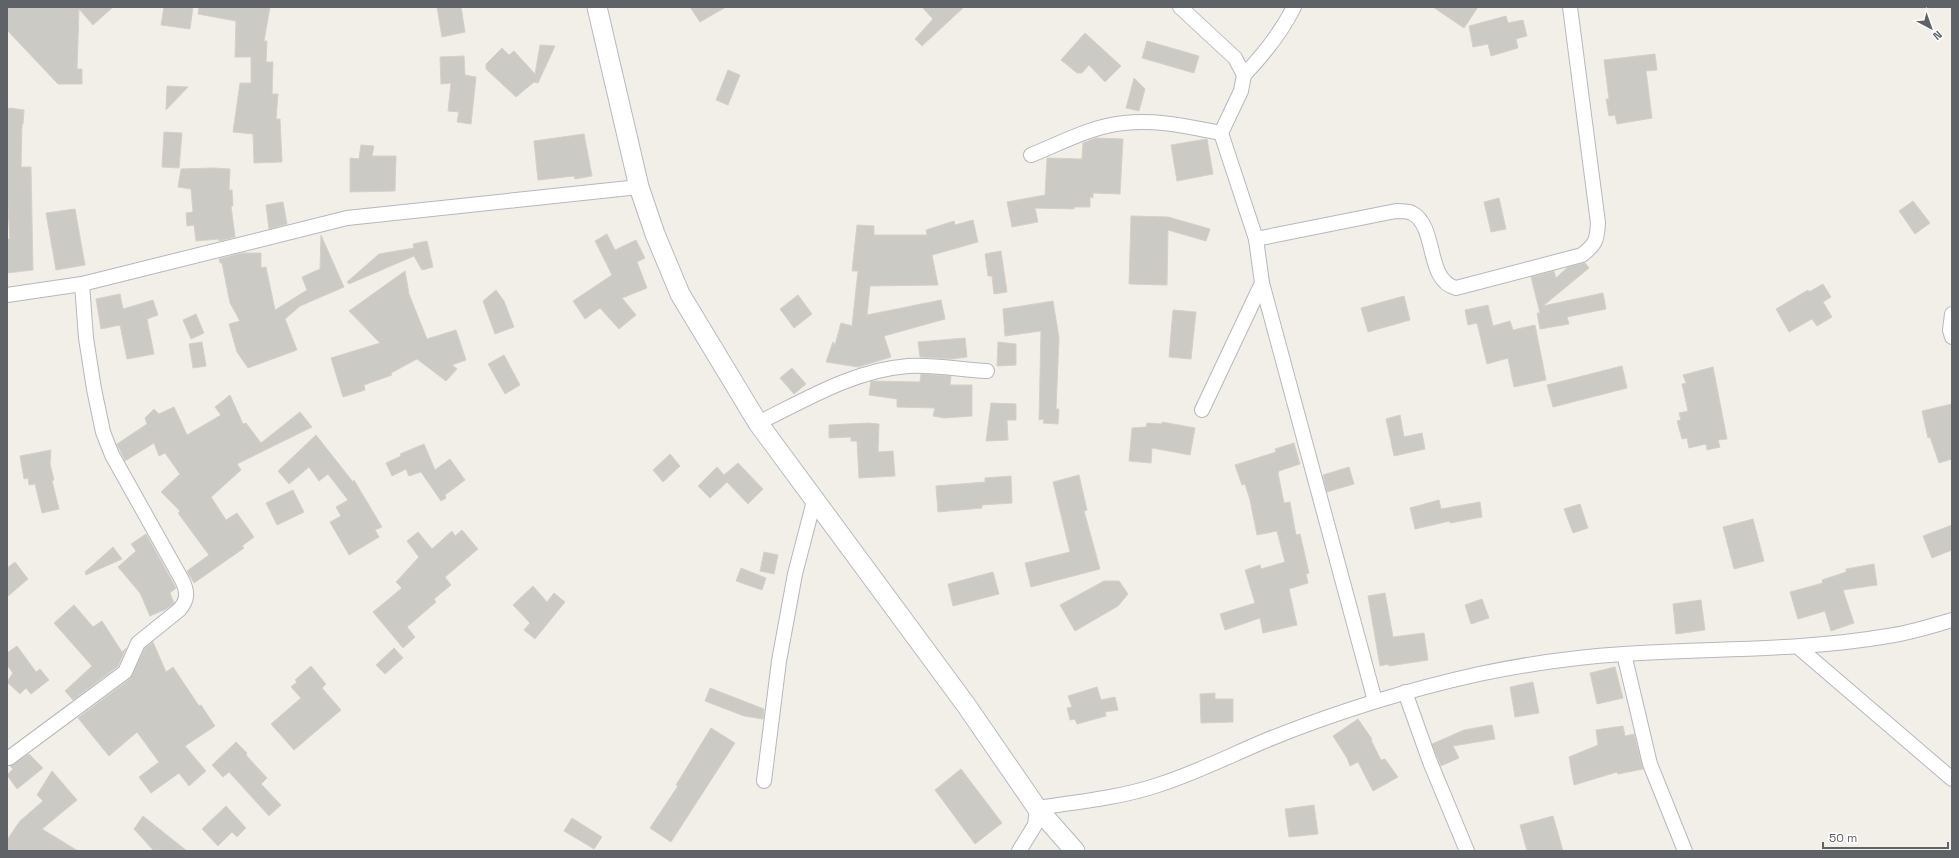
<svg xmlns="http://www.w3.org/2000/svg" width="1959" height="858" font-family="'Space Grotesk',sans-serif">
	<rect width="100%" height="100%" fill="#f1efe8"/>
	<g fill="#cccac5" stroke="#d6d1c6">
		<path d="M7,7H113L93,25L79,9L77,69H82V84H58L7,30Z"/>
		<path d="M164,7H193L190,29L161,25Z"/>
		<path d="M199,7H270L264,41H267L266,62H273L272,94H278L276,119H280L282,162L254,163L253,134L233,132L240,83H251V57H235L236,21L198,14Z"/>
		<path d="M437,7H461L465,32L442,37Z"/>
		<path d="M690,7H726L700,22Z"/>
		<path d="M922,7H964L922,46L915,39L933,19Z"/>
		<path d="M1433,7H1478L1464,28Z"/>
		<path d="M1506,16L1508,23L1523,20L1527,36L1516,39L1518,48L1491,56L1488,44L1473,47L1469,26Z"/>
		<path d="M1085,33L1121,66L1105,82L1089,65L1082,73H1077L1061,60Z"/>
		<path d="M1147,41L1199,56L1194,73L1142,58Z"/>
		<path d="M540,45L555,46L538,83L534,82L516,97L486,69V64L502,48L509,55L514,51L535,74Z"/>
		<path d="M1655,54L1657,70L1646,71L1652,118L1617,124L1615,115L1609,116L1606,99H1609L1604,60Z"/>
		<path d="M464,56L465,75L476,77L471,124L457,122L459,112L448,111L451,83L441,84L440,57Z"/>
		<path d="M728,70L740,75L728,105L716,100Z"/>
		<path d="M1134,78L1145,89L1139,111L1126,108Z"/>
		<path d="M167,86L188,87L166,110Z"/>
		<path d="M10,108L24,110L23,124H22L21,167H31L33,270L7,273V239H10L7,191V109Z"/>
		<path d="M164,132L182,133L179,168L162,167Z"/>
		<path d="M584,134L592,176L575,179L574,176L538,180L534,141Z"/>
		<path d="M1096,138L1123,139L1120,194L1093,193V198L1090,197V207H1074V209L1035,208L1038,222L1012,227L1007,202L1045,195L1047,158L1082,159L1083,143Z"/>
		<path d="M1207,139L1213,174L1177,181L1171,145Z"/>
		<path d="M361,145L374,146L372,156H396L395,191L350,192V158L359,159Z"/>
		<path d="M213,168L230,169L229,190H232L233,206H231L235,237L219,241V239L196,241L194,225L187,226L186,213L193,212L191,189L178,187L181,169Z"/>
		<path d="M1499,198L1506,229L1491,232L1484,202Z"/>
		<path d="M1913,201L1930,223L1915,234L1899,211Z"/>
		<path d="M283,202L287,224L269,229L266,205Z"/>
		<path d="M75,209L85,265L56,270L46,213Z"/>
		<path d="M1131,216L1168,217L1210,229L1206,241L1168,230L1167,285L1129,284Z"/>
		<path d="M973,220L978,242L932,255L938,285L870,286L867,315L941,300L945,319L884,336L891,357L858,367L826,362L833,342L835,345L841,323L852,326L858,271H852L857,225L874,226V235H927L926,230L954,221L955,225Z"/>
		<path d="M607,234L615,250L636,240L645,258L637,262L647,288L622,298L636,315L619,329L600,308L585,319L573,301L612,275L595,241Z"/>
		<path d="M321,235L344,287L300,306L285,319L297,350L248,368L237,352L229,324L240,321L230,303L222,263H220L219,259L242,253H261V268L266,267L275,310L307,290L302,277L320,269Z"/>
		<path d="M427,241L433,267L422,270L414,256L349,284L347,282L379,254L414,248L413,244Z"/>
		<path d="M1001,251L1007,292L994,294L992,276H988L985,254Z"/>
		<path d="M1585,263L1589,268L1543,306L1603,293L1606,309L1567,317L1569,324L1540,329L1537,313H1540L1531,277L1554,271L1556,278L1568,267Z"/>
		<path d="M405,271L409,294L427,339L456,330L466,360L452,365L457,369L446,381L417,359L391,373L392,375L364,385L365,390L343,397L331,358L380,343L349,311Z"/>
		<path d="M1823,284L1831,297L1823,302L1832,317L1817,326L1812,319L1789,332L1776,309L1808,290L1809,292Z"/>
		<path d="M496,290L504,301L514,327L495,334L483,301Z"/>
		<path d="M120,294L123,309L153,300L158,315L147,319L154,354L127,359L120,325L101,329L96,299Z"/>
		<path d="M798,295L812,314L794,328L780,309Z"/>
		<path d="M1404,296L1410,320L1368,332L1361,308Z"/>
		<path d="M1053,301L1059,338L1056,409H1059L1058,424L1043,423L1044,419L1039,420L1041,331L1005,336L1003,309Z"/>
		<path d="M1488,305L1493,326L1510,321L1513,330L1535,325L1546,380L1514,387L1508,358L1487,364L1477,323L1468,325L1465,310Z"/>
		<path d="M1173,310L1196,312L1191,359L1169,357Z"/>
		<path d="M196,314L204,333L191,339L183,320Z"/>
		<path d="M965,338L967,357L951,359L920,357L918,342Z"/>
		<path d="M202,342L206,366L193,368L189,344Z"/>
		<path d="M998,342L1016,344V365L997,366Z"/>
		<path d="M504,355L520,385L505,394L488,364Z"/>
		<path d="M1622,366L1627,388L1553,407L1547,385Z"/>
		<path d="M1713,367L1727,439L1718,440L1720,447L1707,450L1706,444L1689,448L1687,438L1682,439L1677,421L1681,420L1679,413L1688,411L1682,384L1686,383L1683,375Z"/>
		<path d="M792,368L806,384L794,394L780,378Z"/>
		<path d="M921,374L951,376L950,385H972V416L944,418L933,416L935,408L897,407V399L869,395L871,381L920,382Z"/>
		<path d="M230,395L243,424L246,423L261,443L300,412L312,427L237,464L241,470L211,497L226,520L237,513L254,537L242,546L244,548L194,583L187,571L209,555L178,513L180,511L161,492L180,474L165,453L159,456L154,443L125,461L117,444L147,424L145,418L154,409L159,414L174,407L187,435L221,415L215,407Z"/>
		<path d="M991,403L1016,404V420H1007L1008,440L986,441Z"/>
		<path d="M1952,404V459L1939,463L1930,437L1928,438L1922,411Z"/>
		<path d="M1400,415L1404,437L1422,433L1425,449L1394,456L1386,419Z"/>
		<path d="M1162,422L1195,428L1190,455L1152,448L1151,463L1129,461L1132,428L1146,427L1147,423L1162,424Z"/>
		<path d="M868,423L879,424L878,452L893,451L895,476L859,478L857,441H851V437L829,438V425Z"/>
		<path d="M316,435L353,482L354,480L382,527L375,530L379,537L349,555L330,522L341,516L336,507L348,500L328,474L319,481L309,467L289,484L278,471Z"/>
		<path d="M1294,443L1300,464L1279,471L1278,473L1284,503L1290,502L1296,535L1300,534L1309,573L1306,574L1308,583L1289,589L1297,625L1263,633L1260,618L1225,630L1220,614L1255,603L1245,570L1260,565L1261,569L1285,562L1277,531L1257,535L1250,500L1245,484L1242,485L1235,465L1276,452L1275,449Z"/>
		<path d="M424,444L435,470L450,459L465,480L445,495L446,498L441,501L421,472L409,476L406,469L392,476L386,463L401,456L400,454Z"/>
		<path d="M51,450L50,464L54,480L52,481L59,509L42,513L35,484L29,485L28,478L24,479L20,456Z"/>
		<path d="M670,454L680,466L663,482L653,470Z"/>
		<path d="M738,463L763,489L748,504L727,482L710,498L698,486L717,467L724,475Z"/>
		<path d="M1349,467L1354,484L1327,492L1323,475Z"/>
		<path d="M1079,475L1087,510L1084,511L1100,569L1031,587L1025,563L1070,552L1053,482Z"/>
		<path d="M1011,476L1012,503L982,505V508L938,512L936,486L985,482V478Z"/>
		<path d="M293,490L304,512L277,525L266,503Z"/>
		<path d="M1439,500L1441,509L1480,502L1482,517L1450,523V521L1415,529L1410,508Z"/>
		<path d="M1580,504L1588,528L1573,533L1564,509Z"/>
		<path d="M1753,519L1764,561L1734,569L1723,527Z"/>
		<path d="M1952,525V550L1932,558L1923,536Z"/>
		<path d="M462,530L478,549L445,577L451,585L434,599L436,602L407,627L415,637L403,648L373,612L402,588L396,582L419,557L407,541L418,532L432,549L452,531L455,536Z"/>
		<path d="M146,534L176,588L170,593L174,603L173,604L166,609L150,616L140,593L118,567L136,551L131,544Z"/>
		<path d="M113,547L122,559L86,575L85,572Z"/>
		<path d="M764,552L778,555L774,574L760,571Z"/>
		<path d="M15,562L28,579L7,597V568Z"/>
		<path d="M1874,564L1877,585L1843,590L1854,623L1831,631L1825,611L1798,619L1790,592L1823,583L1822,580L1846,572V569Z"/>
		<path d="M741,568L766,578L762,590L736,581Z"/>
		<path d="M993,572L999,594L953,606L948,584Z"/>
		<path d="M1104,581H1119L1128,594L1118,606L1075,631L1060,605Z"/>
		<path d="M533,586L547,602L554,593L565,602L535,639L524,630L530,623L513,605Z"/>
		<path d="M1385,593L1393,637L1424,633L1428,660L1389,666L1388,664L1380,666L1368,596Z"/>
		<path d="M1482,599L1489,618L1471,624L1465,605Z"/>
		<path d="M1701,600L1705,630L1676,634L1673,604Z"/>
		<path d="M74,605L93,627L102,621L122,652L126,648L118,666L73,700L65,691L92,666L54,623Z"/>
		<path d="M153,642L166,672L173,667L199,706L201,705L215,726L185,746L206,771L189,786L179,773L151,793L139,777L159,762L137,732L109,756L78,718L130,679L145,648Z"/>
		<path d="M17,646L36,672L40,669L49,680L31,694L26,688L20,694L7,682L13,673L7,665V653Z"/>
		<path d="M394,648L403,658L385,674L376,665Z"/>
		<path d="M311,666L326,684L322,688L341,710L294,750L271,724L301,698L291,687L297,682L295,680Z"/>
		<path d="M1615,667L1623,698L1597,704L1590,673Z"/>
		<path d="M1533,682L1539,713L1515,717L1510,687Z"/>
		<path d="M1097,687L1101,700L1115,697L1118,710L1105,712L1106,716L1077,724L1075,719L1070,720L1067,708L1072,707L1068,696Z"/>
		<path d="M710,688L764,709L763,719L744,716L705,701Z"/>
		<path d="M1215,693V699H1233V722L1201,723L1200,694Z"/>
		<path d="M1358,719L1372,739L1371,740L1381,760L1385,759L1398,777L1373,791L1358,762L1350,766L1347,758L1333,736Z"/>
		<path d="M1492,725L1495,739L1453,746L1459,758L1441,766L1432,744L1464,730Z"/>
		<path d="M1623,726L1625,736L1634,734L1643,769L1618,774L1617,772L1574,785L1569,757L1598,745L1596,730Z"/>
		<path d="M711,728L735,743L671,842L650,828L678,786L676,785Z"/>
		<path d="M236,742L247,753L246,755L267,778L261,784L281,805L269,816L229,772L223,777L212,765Z"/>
		<path d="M29,754L43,768L17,789L7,775L13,769L10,766Z"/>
		<path d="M961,769L1002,823L975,844L935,790Z"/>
		<path d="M52,771L77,800L42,829L78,851H7V840L20,821L43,801L37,795Z"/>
		<path d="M1314,805L1318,834L1289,837L1285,809Z"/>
		<path d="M226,806L246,828L237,837L232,832L218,846L202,829Z"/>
		<path d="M143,816L187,851H154L134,829Z"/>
		<path d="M1553,816L1563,851H1527L1520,825Z"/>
		<path d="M572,818L602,837L594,849L564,831Z"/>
	</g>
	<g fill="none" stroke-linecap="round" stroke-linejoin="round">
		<defs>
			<g id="street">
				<path d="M1180,7L1235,58L1244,75L1241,91L1221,133L1256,239L1262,283L1375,701"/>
				<path d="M1244,75C1264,54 1281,33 1294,7"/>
				<path d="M1031,155C1061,143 1092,126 1124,123C1157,119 1189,127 1221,133"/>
				<path d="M1256,239L1396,211C1401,211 1408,211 1412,213C1438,227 1425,280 1456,288L1582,255C1596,244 1597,240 1598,223L1570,7"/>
				<path d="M7,295L82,284L347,218L639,187"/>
				<path d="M1952,314L1950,330L1952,337"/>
				<path d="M1202,410L1262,283"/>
				<path d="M758,423C805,400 854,370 908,366C931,364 963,370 987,371"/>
				<path d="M1798,647L1952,779"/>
				<path d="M1624,654L1650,764L1685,851"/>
				<path d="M1405,692L1430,762L1467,851"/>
				<path d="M7,758H9L125,672L138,643L179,610C188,600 188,592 182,580L112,455L103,432L94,389L86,338L82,284"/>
				<path d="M764,781L779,661L795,574L814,501"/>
				<path d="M1019,851L1035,825L1037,808C1078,802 1119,798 1158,785C1196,773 1231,755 1267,740C1336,712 1407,690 1479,674C1527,664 1575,657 1624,654C1712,648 1801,651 1888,636C1910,633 1931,626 1952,620"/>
			</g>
			<path id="secondary" d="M597,7L639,187L655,234L680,294L758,423L966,705L1037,808L1075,851"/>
		</defs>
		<use href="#street" stroke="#b5b8bc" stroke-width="16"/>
		<use href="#secondary" stroke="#b6babf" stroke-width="21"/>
		<use href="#street" stroke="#fff" stroke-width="14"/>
		<use href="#secondary" stroke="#fff" stroke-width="19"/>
	</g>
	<rect width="1959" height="858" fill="none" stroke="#5f6368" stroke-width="16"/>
	<g transform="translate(1931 28) rotate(139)" stroke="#ffffff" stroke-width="3" paint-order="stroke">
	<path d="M0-3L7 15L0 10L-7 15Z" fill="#5f6368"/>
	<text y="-6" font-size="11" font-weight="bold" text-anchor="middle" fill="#5f6368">N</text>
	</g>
	<path d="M1823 842v6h125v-6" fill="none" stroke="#5f6368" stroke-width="2"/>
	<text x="1829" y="842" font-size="12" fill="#5f6368" stroke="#ffffff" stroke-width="3" paint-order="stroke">50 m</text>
</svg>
